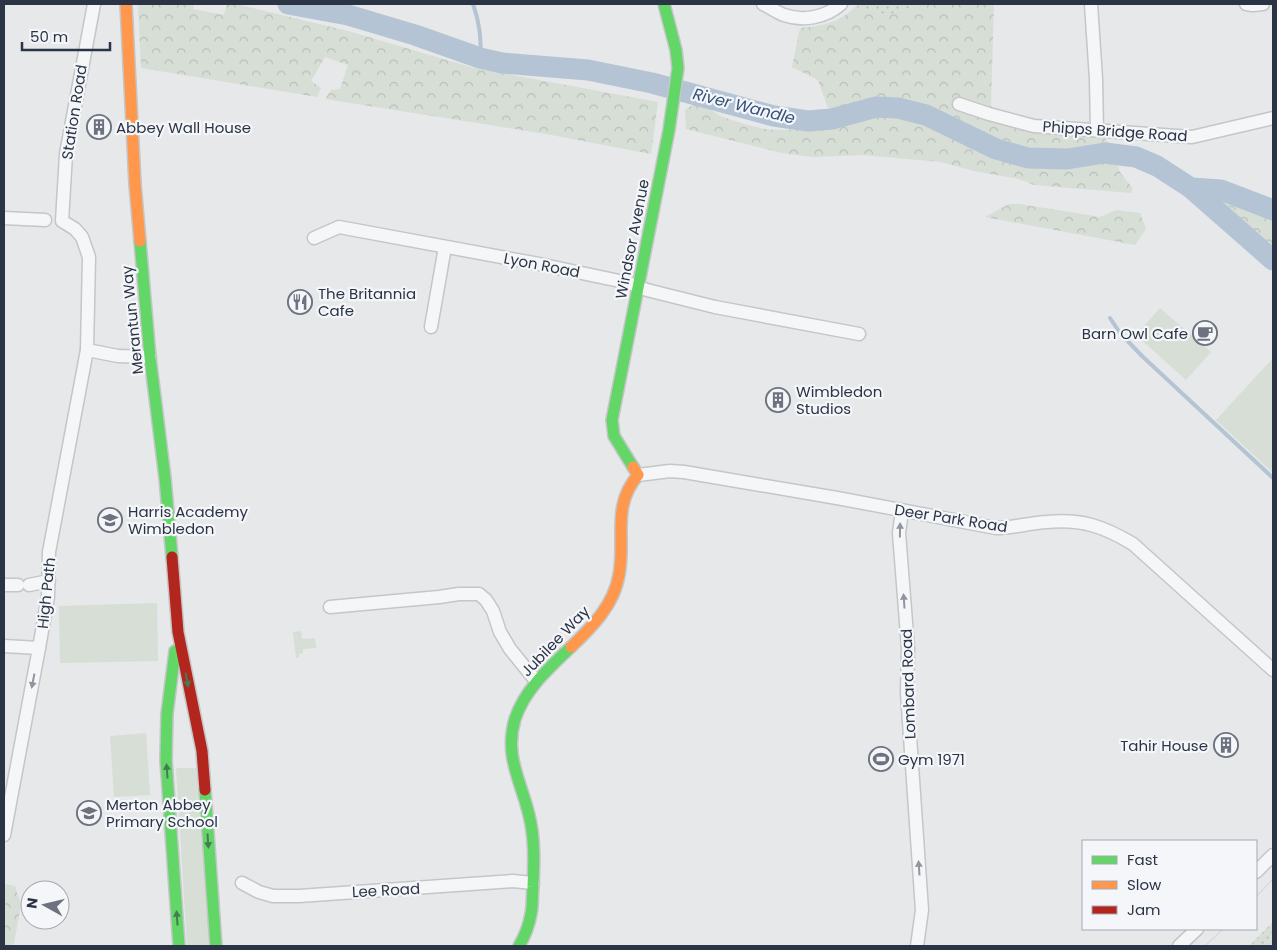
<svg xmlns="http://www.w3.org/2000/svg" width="1277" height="950" font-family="Poppins,sans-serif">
	<defs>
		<pattern id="forest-crowns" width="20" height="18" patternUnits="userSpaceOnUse" patternTransform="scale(1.25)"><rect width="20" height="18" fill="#d6ded6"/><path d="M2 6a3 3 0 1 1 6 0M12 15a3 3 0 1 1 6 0" fill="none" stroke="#b8bfb9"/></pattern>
		<pattern id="park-dots" width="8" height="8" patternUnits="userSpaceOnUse" patternTransform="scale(1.25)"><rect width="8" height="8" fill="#d6ded6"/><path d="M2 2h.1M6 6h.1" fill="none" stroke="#b8bfb9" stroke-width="1.8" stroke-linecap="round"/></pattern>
	</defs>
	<rect width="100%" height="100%" fill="#e6e8ea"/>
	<g fill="#d6ded6">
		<path d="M1160,308L1211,352L1186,380L1136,335Z"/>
		<path d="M1273,358V473L1216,420Z"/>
		<path d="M157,603L158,661L60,663L59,606Z"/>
		<path d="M301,631L302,639L315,638L316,648L303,649V653L299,654V658H296L293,632Z"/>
		<path d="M146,733L150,795L114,797L110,736Z"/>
		<path d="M176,768H196L210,946H187Z"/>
	</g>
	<g fill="url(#forest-crowns)">
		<path d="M138,4H194L193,9L224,15L227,4H236L348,31L474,68L658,102L651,154L546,134L325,99L331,90L340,89L348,65L325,57L311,81L321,88L317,97L141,68Z"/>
		<path d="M921,4H994L991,105L995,118L1102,137C1120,148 1113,161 1122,175C1125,180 1130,184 1133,188L1131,193L1034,185L1019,179L974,171L941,162L862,155L812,157L782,153L686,129L685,110C701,97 710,112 723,117C735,121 749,126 761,128C777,132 800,128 816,128L828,108L818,80L792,67L800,28C821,26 840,23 855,7L888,15Z"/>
		<path d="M1220,199L1273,220V248Z"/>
		<path d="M1009,204H1020L1100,217L1116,210L1140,213L1146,229L1135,245L985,217Z"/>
		<path d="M4,884L15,886L21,905L14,943L11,946H4Z"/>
	</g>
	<g fill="url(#park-dots)">
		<path d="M858,4H921L888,15L855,7Z"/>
		<path d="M1273,922V946H1249Z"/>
	</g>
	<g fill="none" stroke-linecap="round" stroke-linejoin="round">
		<g stroke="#b4c4d5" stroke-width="4">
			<path d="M473,4C479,21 482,40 480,58"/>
			<path d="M1110,318L1120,333L1142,356L1273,478"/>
		</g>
		<g stroke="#b4c4d5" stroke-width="21">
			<path d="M288,4L348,15L415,35L480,58L502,63L588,70L652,83L774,116L808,121L832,119L876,107L898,108L926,115L996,149L1028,158L1067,159L1105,153L1136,157L1157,166L1191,188L1273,260"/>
			<path d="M1191,188L1221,190L1273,210"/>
		</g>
		<defs>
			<g id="street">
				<path d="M763,4C770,7 777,13 784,15C804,22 826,17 841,4"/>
				<path d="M1091,4L1096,79L1097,130"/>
				<path d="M1246,4L1253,5L1263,4"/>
				<path d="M959,104L989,114L1034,126L1192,137L1273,118"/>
				<path d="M4,218L45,220"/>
				<path d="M314,238L339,227L539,264L629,283L647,290L715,307L859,334"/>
				<path d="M431,327L445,247"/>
				<path d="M87,350L118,356L150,357"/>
				<path d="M638,475L670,471L684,472L837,498L996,528C1013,528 1029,523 1047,522C1082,519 1103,526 1133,544L1273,670"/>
				<path d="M902,511L899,533L908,648L907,693L922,910L917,946"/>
				<path d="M4,585H18"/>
				<path d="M29,585L49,581"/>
				<path d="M330,607L439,597L459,594H479L486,600L493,611L500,632L510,649L536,681"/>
				<path d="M4,646L39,648"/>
				<path d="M4,835L39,648L48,597L49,552L87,350L89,257L82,237L75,229L62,221L66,154L94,4"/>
				<path d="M1256,872L1273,855"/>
				<path d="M242,883L259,892L273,896H299L513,881L533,883"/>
				<path d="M1179,946L1197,929"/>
			</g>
			<g id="fast">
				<path d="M140,241L150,357L165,478L172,557"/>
				<path d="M633,467L614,436L612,420L669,130L678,68L676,50L664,4"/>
				<path d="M175,651L167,714L166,760L179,946"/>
				<path d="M205,790L216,946"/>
				<path d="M519,946C525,936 529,925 531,914C533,905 532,896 533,887C534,863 535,838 529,815C521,781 504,756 515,719C525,689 549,668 571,647"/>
			</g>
			<g id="slow">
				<path d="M126,4L135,184L140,241"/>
				<path d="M571,647C592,627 614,605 619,575C626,538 611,507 638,475L633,467"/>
			</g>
			<path id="jam" d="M172,557L178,632L202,751L205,790"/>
		</defs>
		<use href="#street" stroke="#c4c6c8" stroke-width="15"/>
		<use href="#fast" stroke="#c4c6c8" stroke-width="14"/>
		<use href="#slow" stroke="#c4c6c8" stroke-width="14"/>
		<use href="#jam" stroke="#c4c6c8" stroke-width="14"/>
		<use href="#street" stroke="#f5f6f7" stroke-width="12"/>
		<use href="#fast" stroke="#63d668" stroke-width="11"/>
		<use href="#slow" stroke="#ff974d" stroke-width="11"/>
		<use href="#jam" stroke="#b3261e" stroke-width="11"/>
		<g stroke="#cecfd2" stroke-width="1">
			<path d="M1256,897L1273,879"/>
			<path d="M1205,946L1223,929"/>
		</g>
	</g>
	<defs><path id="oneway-solid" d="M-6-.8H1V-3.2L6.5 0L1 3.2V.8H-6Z" transform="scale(1.25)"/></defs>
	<g fill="#90959e">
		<use href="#oneway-solid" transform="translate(900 530) rotate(-89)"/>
		<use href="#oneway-solid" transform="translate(904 601) rotate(-94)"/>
		<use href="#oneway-solid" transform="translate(33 681) rotate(101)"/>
		<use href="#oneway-solid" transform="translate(919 868) rotate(-94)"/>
	</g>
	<g fill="#447d55">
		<use href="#oneway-solid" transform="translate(187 680) rotate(79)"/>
		<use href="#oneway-solid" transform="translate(167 771) rotate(-94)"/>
		<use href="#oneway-solid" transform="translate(208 841) rotate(86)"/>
		<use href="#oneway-solid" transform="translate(177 918) rotate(-94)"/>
	</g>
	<defs>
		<symbol id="building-ring" viewBox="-11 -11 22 22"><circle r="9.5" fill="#f4f6f9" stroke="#6c737f" stroke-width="1.5"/><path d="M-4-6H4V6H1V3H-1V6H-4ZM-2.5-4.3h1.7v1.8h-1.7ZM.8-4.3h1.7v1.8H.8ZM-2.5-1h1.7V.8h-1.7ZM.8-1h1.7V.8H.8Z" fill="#6c737f"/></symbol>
		<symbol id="restaurant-ring" viewBox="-11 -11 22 22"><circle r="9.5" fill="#f4f6f9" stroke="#6c737f" stroke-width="1.5"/><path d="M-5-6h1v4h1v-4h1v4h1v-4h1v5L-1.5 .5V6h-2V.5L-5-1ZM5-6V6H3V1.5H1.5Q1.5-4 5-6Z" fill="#6c737f"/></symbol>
		<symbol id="cafe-ring" viewBox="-11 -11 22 22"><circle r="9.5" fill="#f4f6f9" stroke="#6c737f" stroke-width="1.5"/><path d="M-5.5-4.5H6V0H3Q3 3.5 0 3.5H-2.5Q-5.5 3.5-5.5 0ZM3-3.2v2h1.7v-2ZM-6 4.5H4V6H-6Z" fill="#6c737f"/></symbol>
		<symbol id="school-ring" viewBox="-11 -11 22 22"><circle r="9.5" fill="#f4f6f9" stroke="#6c737f" stroke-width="1.5"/><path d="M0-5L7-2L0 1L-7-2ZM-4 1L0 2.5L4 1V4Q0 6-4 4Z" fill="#6c737f"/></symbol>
		<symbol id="stadium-ring" viewBox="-11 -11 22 22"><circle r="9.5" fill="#f4f6f9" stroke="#6c737f" stroke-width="1.5"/><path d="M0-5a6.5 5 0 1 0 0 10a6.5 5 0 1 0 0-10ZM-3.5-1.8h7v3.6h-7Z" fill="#6c737f"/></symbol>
	</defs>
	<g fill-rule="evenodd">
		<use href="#building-ring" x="85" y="113" width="28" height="28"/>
		<use href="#restaurant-ring" x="286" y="288" width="28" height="28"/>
		<use href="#cafe-ring" x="1191" y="319" width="28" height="28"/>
		<use href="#building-ring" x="764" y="386" width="28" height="28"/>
		<use href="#school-ring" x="96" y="506" width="28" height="28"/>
		<use href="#building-ring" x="1212" y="731" width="28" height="28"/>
		<use href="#stadium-ring" x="867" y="745" width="28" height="28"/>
		<use href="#school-ring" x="75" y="799" width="28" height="28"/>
	</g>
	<g text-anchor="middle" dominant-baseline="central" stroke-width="4.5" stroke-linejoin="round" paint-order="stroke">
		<g font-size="15" fill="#2b3445" stroke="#f4f6f9">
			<text transform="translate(74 112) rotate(-81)">Station Road</text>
			<text transform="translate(1115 131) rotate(4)">Phipps Bridge Road</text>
			<text transform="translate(632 239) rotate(-79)">Windsor Avenue</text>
			<text transform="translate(542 265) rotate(11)">Lyon Road</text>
			<text transform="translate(132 320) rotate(-96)">Merantun Way</text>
			<text transform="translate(951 518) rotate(9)">Deer Park Road</text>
			<text transform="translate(46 593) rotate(-84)">High Path</text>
			<text transform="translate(555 641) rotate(-46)">Jubilee Way</text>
			<text transform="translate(908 684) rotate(-92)">Lombard Road</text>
			<text transform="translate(386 890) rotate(-3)">Lee Road</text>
		</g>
		<g font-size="15" fill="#2b3445" stroke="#f4f6f9" text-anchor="start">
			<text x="116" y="127">Abbey Wall House</text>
			<text x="318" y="293">The Britannia<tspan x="318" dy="17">Cafe</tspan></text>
			<text x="1188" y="333" text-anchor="end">Barn Owl Cafe</text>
			<text x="796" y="391">Wimbledon<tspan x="796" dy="17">Studios</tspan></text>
			<text x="128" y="511">Harris Academy<tspan x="128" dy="17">Wimbledon</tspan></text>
			<text x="1208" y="745" text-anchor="end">Tahir House</text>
			<text x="898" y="759">Gym 1971</text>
			<text x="106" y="804">Merton Abbey<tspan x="106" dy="17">Primary School</tspan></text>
		</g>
		<g font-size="16" font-style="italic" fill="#34527a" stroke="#f4f6f9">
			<text transform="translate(744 106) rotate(14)">River Wandle</text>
		</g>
	</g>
	<rect width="1277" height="950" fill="none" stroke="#2b3445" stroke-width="10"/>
	<rect x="1082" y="840" width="175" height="90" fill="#f4f6f9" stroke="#a4a8b1"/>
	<rect x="1092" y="856" width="25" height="8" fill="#63d668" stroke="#a4a8b1"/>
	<text x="1127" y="865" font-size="15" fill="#2b3445">Fast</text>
	<rect x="1092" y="881" width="25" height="8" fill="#ff974d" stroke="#a4a8b1"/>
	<text x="1127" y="890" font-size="15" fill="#2b3445">Slow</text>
	<rect x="1092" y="906" width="25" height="8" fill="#b3261e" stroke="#a4a8b1"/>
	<text x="1127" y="915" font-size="15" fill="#2b3445">Jam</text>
	<g transform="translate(45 905) rotate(278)"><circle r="24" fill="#f4f6f9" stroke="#a4a8b1"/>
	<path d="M0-4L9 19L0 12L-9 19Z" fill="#6c737f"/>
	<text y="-8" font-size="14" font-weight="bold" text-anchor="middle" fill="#2b3445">N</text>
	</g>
	<path d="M22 42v8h88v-8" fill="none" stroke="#2b3445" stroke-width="2.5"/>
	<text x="30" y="42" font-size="15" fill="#2b3445" stroke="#f4f6f9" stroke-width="4" paint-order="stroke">50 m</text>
</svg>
